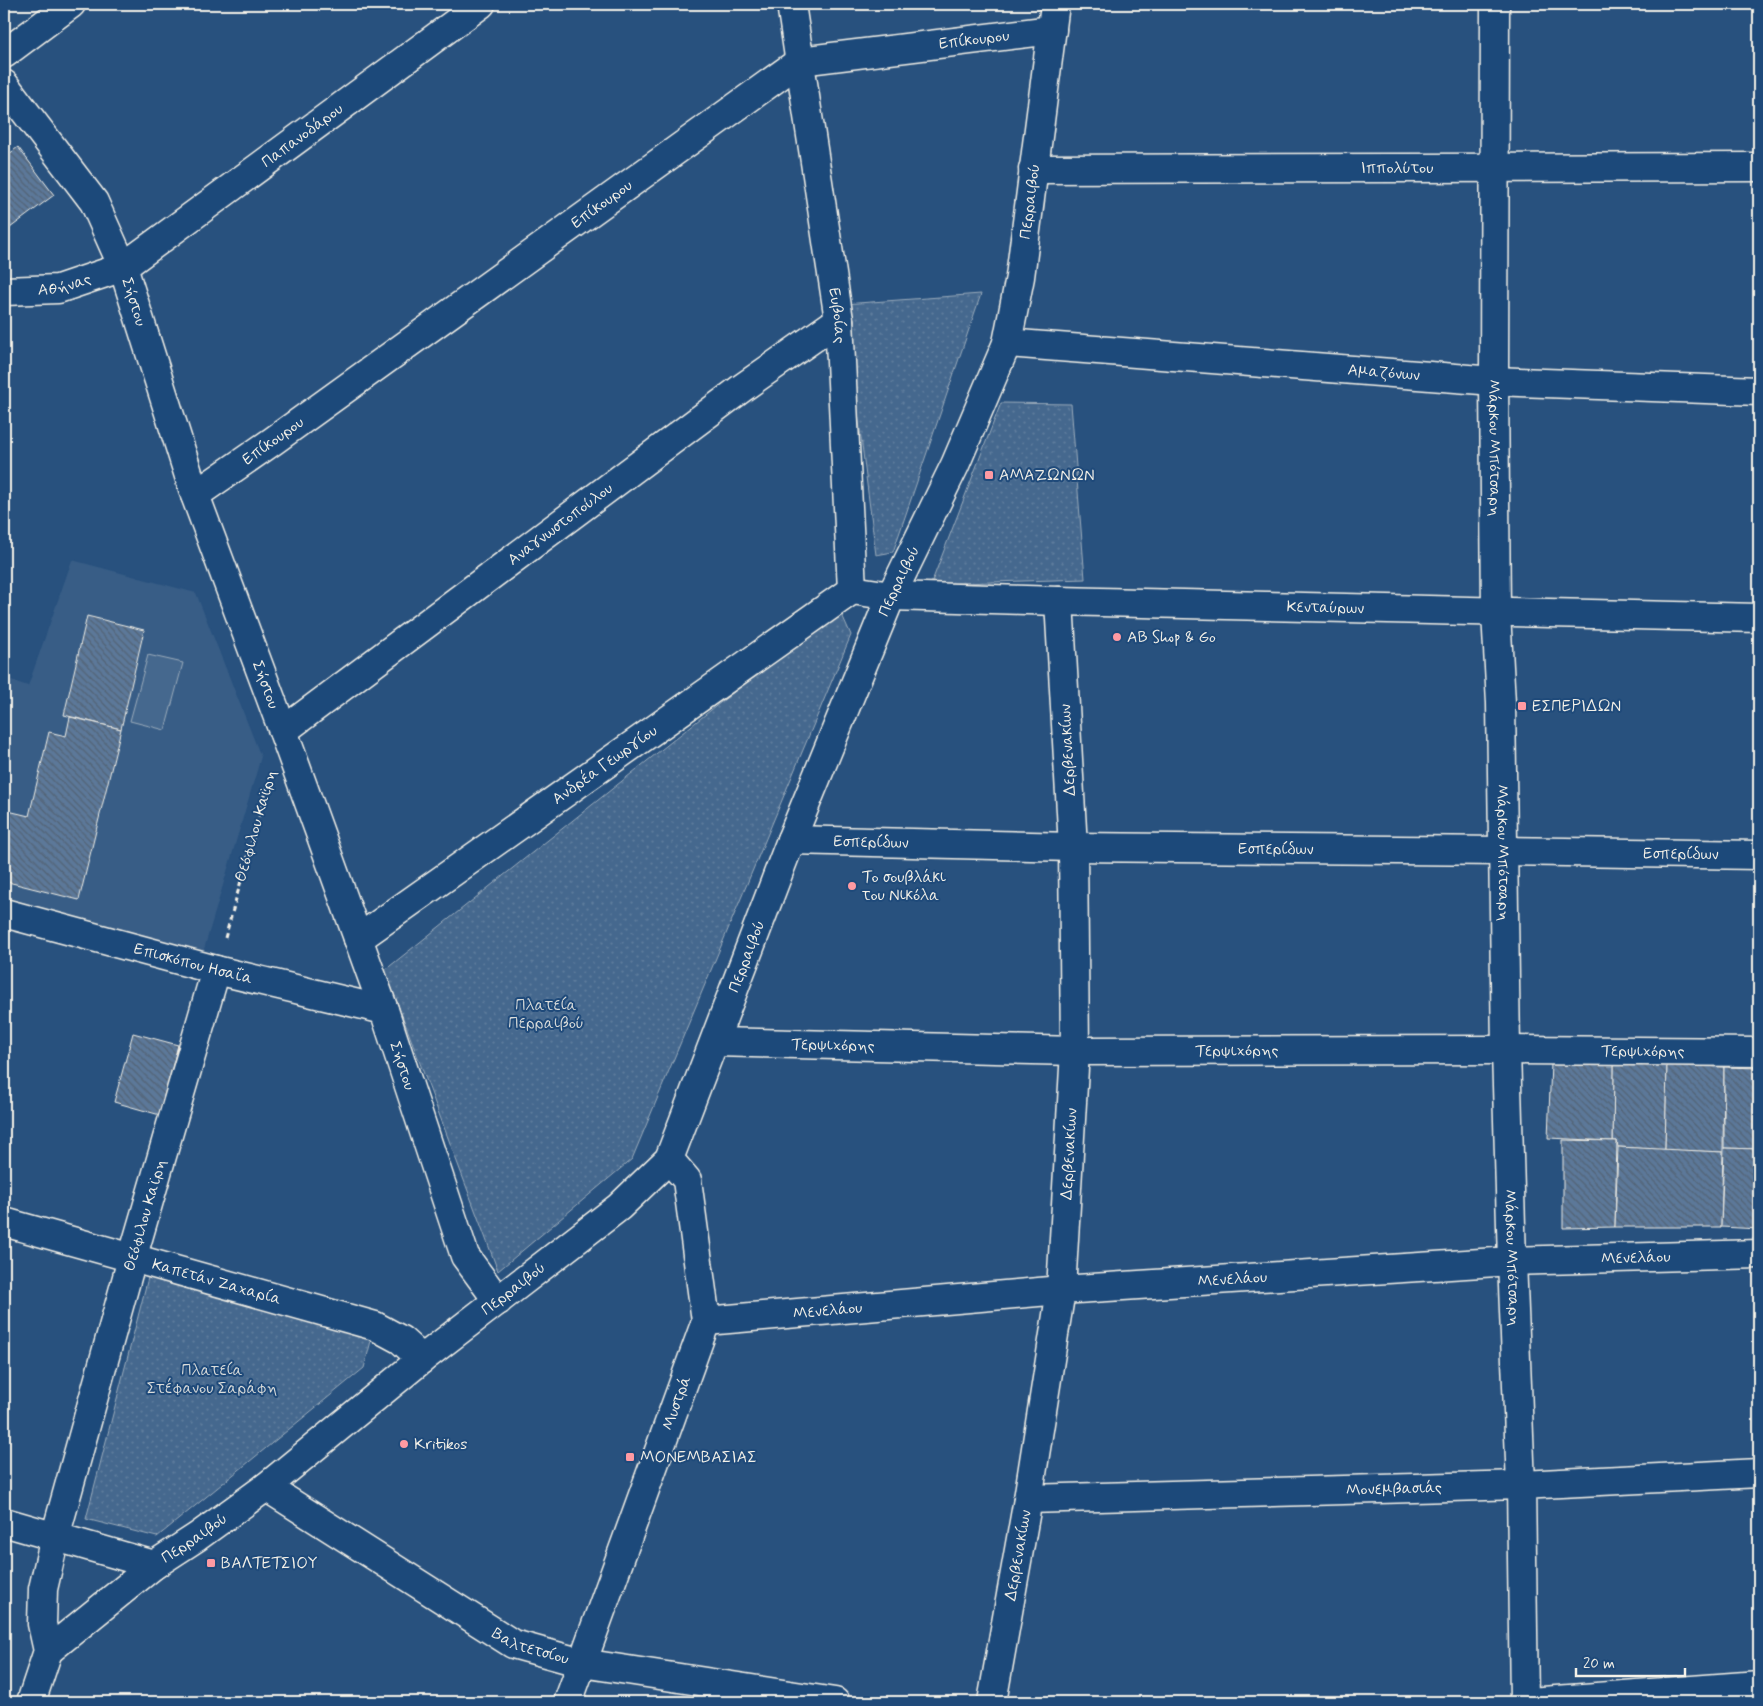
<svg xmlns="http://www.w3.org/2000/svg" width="1763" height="1706" font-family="Mynerve,sans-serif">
	<defs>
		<pattern id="grass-dots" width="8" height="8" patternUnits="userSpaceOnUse" patternTransform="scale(1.25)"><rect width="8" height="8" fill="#45688e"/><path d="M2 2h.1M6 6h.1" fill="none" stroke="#607e9e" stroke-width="1.8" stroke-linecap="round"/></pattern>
		<pattern id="building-back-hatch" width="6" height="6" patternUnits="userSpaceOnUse" patternTransform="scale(1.25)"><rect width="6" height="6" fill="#5b7899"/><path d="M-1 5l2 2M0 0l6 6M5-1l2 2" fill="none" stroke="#536274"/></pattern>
	</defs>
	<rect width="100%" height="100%" fill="#28517e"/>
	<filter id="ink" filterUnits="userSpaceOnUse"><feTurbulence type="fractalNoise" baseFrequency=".02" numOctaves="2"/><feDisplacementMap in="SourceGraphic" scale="10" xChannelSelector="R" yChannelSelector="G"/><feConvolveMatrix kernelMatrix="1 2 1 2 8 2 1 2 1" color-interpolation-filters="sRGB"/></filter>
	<g filter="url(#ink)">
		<path fill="#375d86" d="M72,560L196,593L261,757L202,956L4,897V678L28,686Z"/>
		<g fill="url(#grass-dots)" stroke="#9cacbb">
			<path d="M981,294L893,552L876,555L844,304Z"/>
			<path d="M1001,403L1071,404L1085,579L931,584Z"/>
			<path d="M839,608L851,635L632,1159L498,1271L385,970Z"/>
			<path d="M150,1270L372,1337L364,1368L157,1537L86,1519Z"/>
		</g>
		<path fill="#45688e" stroke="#9cacbb" d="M148,655L183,663L165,730L130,721Z"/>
		<g fill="url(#building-back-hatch)" stroke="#f4f1e8">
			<path d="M18,147L54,195L10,228L4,220V158Z"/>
			<path d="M87,616L144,630L121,729L64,715Z"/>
			<path d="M70,717L121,729L79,900L4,881V810L29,816L49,732L66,736Z"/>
			<path d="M133,1033L178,1045L160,1115L114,1102Z"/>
			<path d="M1614,1062L1667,1065L1665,1150L1618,1147L1617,1141H1613Z"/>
			<path d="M1551,1063L1614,1065L1613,1141L1548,1138Z"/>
			<path d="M1667,1065L1724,1067L1723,1152L1665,1150Z"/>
			<path d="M1724,1067L1759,1068V1149L1724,1148Z"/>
			<path d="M1563,1140L1617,1141L1615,1227L1563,1228Z"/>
			<path d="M1618,1147L1723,1152L1721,1227H1615Z"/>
			<path d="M1724,1148L1759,1149V1229L1721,1227Z"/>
		</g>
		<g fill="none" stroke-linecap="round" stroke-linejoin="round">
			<defs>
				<g id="minor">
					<path id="s1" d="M791,4L839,320L852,590L891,596L1059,601L1759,618"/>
					<path id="s2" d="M1495,4L1494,381L1496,613L1501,703L1506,1050L1512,1261L1521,1485L1524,1702"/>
					<path d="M4,54L71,4"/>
					<path id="s3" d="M4,84L94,202L123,267L195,495L283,731L384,1010L465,1256L498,1301"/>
					<path id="s4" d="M1033,169L1759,167"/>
					<path id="s5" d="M4,291L58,289L123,267L481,4"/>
					<path id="s6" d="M1007,343L1494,381L1759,391"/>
					<path id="s7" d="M195,495L273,441L800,61L1052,30"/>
					<path id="s8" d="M283,731L742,388L839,320"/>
					<path id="s9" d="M791,840L1073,847L1504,851L1759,855"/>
					<path id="s10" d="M4,913L216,970L384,1010"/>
					<path id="s11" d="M358,939L852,590"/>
					<path id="s12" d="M715,1042L1075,1051L1506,1050L1759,1052"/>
					<path id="s13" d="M4,1222L375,1326L401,1340L422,1359"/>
					<path id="s14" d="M706,1321L1061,1290L1512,1261L1759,1254"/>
					<path id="s15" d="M266,1487L513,1644L582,1663L835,1702"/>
					<path id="s16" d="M1028,1499L1521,1485L1759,1473"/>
					<path d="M4,1522L154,1565"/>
					<path id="s17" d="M48,1651L154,1565L197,1537L266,1487L422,1359L619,1207L669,1159L791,840L891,596L955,465L1007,343L1020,277L1055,4"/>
					<path id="s18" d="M31,1702L48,1651L42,1624L43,1589L55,1537L132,1259L216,970"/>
					<path id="s19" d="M568,1702L706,1321L687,1180L669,1159"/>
					<path id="s20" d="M992,1702L1028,1499L1061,1290L1075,1051L1073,847L1059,601"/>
					<path d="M1529,1702L1759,1685"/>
				</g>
			</defs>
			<use href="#minor" stroke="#f4f1e8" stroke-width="31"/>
			<path stroke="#f4f1e8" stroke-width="3" stroke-dasharray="5 4" stroke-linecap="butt" d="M225,938L267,788"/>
			<use href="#minor" stroke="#1f4a7a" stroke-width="28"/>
		</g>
	</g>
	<g fill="#ff9aa2" stroke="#1f4a7a" stroke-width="2">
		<rect x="984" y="470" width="10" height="10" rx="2.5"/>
		<circle cx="1117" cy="637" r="5"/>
		<rect x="1517" y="701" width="10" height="10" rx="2.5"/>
		<circle cx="852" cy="886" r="5"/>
		<circle cx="404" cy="1444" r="5"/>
		<rect x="625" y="1452" width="10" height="10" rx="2.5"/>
		<rect x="206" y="1558" width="10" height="10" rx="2.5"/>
	</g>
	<g text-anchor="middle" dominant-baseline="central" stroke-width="4" stroke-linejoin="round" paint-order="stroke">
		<g font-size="16" fill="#f4f1e8" stroke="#1f4a7a">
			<text stroke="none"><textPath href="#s7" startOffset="920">Επίκουρου</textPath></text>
			<text stroke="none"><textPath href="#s5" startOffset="345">Παπανοδάρου</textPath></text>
			<text stroke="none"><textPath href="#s4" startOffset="364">Ιππολύτου</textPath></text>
			<text stroke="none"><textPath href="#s17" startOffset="1820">Περραιβού</textPath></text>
			<text stroke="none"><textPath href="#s7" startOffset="500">Επίκουρου</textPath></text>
			<text stroke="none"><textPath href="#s5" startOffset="61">Αθήνας</textPath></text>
			<text stroke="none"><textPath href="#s3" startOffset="256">Σήστου</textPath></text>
			<text stroke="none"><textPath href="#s1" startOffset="315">Ευβοίας</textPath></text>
			<text stroke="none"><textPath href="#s6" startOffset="378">Αμαζόνων</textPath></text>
			<text stroke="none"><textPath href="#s7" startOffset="95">Επίκουρου</textPath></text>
			<text stroke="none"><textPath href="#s2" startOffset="444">Μάρκου Μπότσαρη</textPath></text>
			<text stroke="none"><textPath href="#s8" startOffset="346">Αναγνωστοπούλου</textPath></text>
			<text stroke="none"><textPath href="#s17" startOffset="1415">Περραιβού</textPath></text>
			<text stroke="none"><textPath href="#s1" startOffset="1064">Κενταύρων</textPath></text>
			<text stroke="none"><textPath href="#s3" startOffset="661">Σήστου</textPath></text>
			<text transform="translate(1068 750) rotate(-93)">Δερβενακίων</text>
			<text stroke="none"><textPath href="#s11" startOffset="302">Ανδρέα Γεωργίου</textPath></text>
			<text transform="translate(256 826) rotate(-74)">Θεόφιλου Καϊρη</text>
			<text stroke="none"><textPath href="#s9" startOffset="80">Εσπερίδων</textPath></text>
			<text stroke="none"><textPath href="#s9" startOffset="485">Εσπερίδων</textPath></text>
			<text stroke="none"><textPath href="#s2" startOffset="849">Μάρκου Μπότσαρη</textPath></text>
			<text stroke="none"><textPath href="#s9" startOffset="890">Εσπερίδων</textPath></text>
			<text stroke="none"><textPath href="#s17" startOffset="1010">Περραιβού</textPath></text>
			<text stroke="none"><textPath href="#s10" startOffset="196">Επισκόπου Ησαΐα</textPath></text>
			<text stroke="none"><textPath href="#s12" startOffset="118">Τερψιχόρης</textPath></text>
			<text stroke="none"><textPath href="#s12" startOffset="522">Τερψιχόρης</textPath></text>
			<text stroke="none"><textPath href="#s12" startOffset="928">Τερψιχόρης</textPath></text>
			<text stroke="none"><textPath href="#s3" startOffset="1066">Σήστου</textPath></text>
			<text stroke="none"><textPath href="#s20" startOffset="554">Δερβενακίων</textPath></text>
			<text stroke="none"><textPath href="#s18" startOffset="504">Θεόφιλου Καϊρη</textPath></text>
			<text stroke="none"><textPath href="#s14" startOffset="932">Μενελάου</textPath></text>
			<text stroke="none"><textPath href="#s2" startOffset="1254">Μάρκου Μπότσαρη</textPath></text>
			<text stroke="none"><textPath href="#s14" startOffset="528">Μενελάου</textPath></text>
			<text stroke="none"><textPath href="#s13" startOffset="221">Καπετάν Ζαχαρία</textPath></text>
			<text stroke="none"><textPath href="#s17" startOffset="590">Περραιβού</textPath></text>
			<text stroke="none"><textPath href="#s14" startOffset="122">Μενελάου</textPath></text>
			<text stroke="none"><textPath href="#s19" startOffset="318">Μυστρά</textPath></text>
			<text stroke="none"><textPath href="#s16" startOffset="366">Μονεμβασιάς</textPath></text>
			<text stroke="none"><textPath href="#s17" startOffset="185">Περραιβού</textPath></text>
			<text stroke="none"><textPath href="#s20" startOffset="149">Δερβενακίων</textPath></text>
			<text stroke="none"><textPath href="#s15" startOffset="310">Βαλτετσίου</textPath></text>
		</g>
		<g font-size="16" fill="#f4f1e8" stroke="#1f4a7a" text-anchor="start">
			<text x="999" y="475">ΑΜΑΖΩΝΩΝ</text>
			<text x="1127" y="637">AB Shop &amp; Go</text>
			<text x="1532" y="706">ΕΣΠΕΡΙΔΩΝ</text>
			<text x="862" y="877">Το σουβλάκι<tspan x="862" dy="18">του Νικόλα</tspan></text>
			<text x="414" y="1444">Kritikos</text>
			<text x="640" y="1457">ΜΟΝΕΜΒΑΣΙΑΣ</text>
			<text x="221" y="1563">ΒΑΛΤΕΤΣΙΟΥ</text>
		</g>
		<g font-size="16" fill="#dadcda" stroke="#1f4a7a">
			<text x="546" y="1005">Πλατεία<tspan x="546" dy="18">Περραιβού</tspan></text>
			<text x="212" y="1370">Πλατεία<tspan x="212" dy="18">Στέφανου Σαράφη</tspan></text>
		</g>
	</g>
	<rect width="1763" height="1706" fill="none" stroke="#1f4a7a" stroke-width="20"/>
	<rect x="10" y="10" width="1743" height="1686" fill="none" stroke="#f4f1e8" stroke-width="2" filter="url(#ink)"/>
	<path d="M1576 1668v8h109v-8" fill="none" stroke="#f4f1e8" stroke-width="2.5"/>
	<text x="1583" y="1668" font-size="15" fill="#f4f1e8" stroke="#1f4a7a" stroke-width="4" paint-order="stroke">20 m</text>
</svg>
